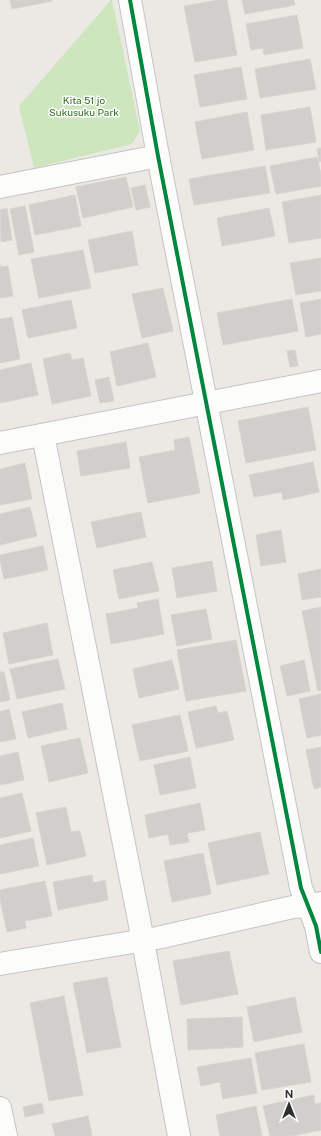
<svg xmlns="http://www.w3.org/2000/svg" width="321" height="1136" font-family="'Public Sans',sans-serif">
	<rect width="100%" height="100%" fill="#ece8e4"/>
	<path fill="#cee6be" d="M111,0H112L140,131L132,144L34,168L19,106Z"/>
	<g fill="#d1cecb" stroke="#d7d4d0">
		<path d="M10,0H52V1L12,9Z"/>
		<path d="M218,0H227L237,55L195,62L184,6Z"/>
		<path d="M242,0H294L295,5L245,14Z"/>
		<path d="M297,15L303,48L264,55L263,48L251,50L246,24Z"/>
		<path d="M310,59L316,89L260,98L255,69Z"/>
		<path d="M241,67L247,99L200,107L194,75Z"/>
		<path d="M310,107L316,142L266,150L261,115Z"/>
		<path d="M247,112L254,150L202,159L195,122Z"/>
		<path d="M321,148V161L319,162L317,149Z"/>
		<path d="M317,157L321,175V186L276,194L270,166Z"/>
		<path d="M265,166L270,193L194,205L189,179Z"/>
		<path d="M126,177L133,207L83,218L76,187Z"/>
		<path d="M145,185L150,207L136,210L131,188Z"/>
		<path d="M75,195L81,226L35,235L29,205Z"/>
		<path d="M321,195V238L289,243L282,202Z"/>
		<path d="M25,206L34,252L19,255L10,209Z"/>
		<path d="M7,208L12,240L1,242L0,210Z"/>
		<path d="M269,208L275,236L222,246L217,218Z"/>
		<path d="M132,231L138,265L95,273L88,240Z"/>
		<path d="M83,250L91,288L39,298L31,259Z"/>
		<path d="M321,258V291L296,295L290,263Z"/>
		<path d="M0,264V267L8,266L13,296L0,298Z"/>
		<path d="M163,288L173,331L142,338L132,294Z"/>
		<path d="M292,299L298,331L223,345L217,313Z"/>
		<path d="M321,299V334L306,337L300,303Z"/>
		<path d="M71,300L77,328L28,338L22,310Z"/>
		<path d="M12,317L20,359L0,363V319Z"/>
		<path d="M148,343L156,377L117,386L110,352Z"/>
		<path d="M295,350L298,366L290,367L287,351Z"/>
		<path d="M70,353L72,360L83,358L91,396L52,404L43,359Z"/>
		<path d="M31,363L38,395L0,403V370Z"/>
		<path d="M109,377L114,401L100,403L95,380Z"/>
		<path d="M308,407L316,450L246,463L238,421Z"/>
		<path d="M189,437L200,493L148,503L139,457L175,450L174,440Z"/>
		<path d="M126,442L130,468L81,476L77,451Z"/>
		<path d="M313,462L319,492L283,500L282,492L254,497L249,475Z"/>
		<path d="M25,463L32,499L0,505V469Z"/>
		<path d="M30,507L37,536L0,545V514Z"/>
		<path d="M141,512L146,537L97,548L91,522Z"/>
		<path d="M281,530L286,562L261,566L256,535Z"/>
		<path d="M43,546L48,570L4,579L0,560V555Z"/>
		<path d="M212,561L217,591L177,598L172,568Z"/>
		<path d="M152,562L159,591L119,599L113,570Z"/>
		<path d="M321,569V597L302,600L298,574Z"/>
		<path d="M158,599L164,634L111,644L106,614L138,608L137,603Z"/>
		<path d="M321,607V690L318,691L302,611Z"/>
		<path d="M206,609L212,639L177,646L171,615Z"/>
		<path d="M47,623L53,655L9,664L3,633Z"/>
		<path d="M236,640L246,691L186,701L177,650Z"/>
		<path d="M58,659L65,689L17,699L10,669Z"/>
		<path d="M172,660L179,689L139,698L133,669Z"/>
		<path d="M304,660L310,691L287,696L280,666Z"/>
		<path d="M0,672H4L10,700L0,702Z"/>
		<path d="M321,694V735L307,738L299,699Z"/>
		<path d="M62,703L67,729L28,738L22,712Z"/>
		<path d="M216,706L218,713L227,711L234,740L196,748L188,712Z"/>
		<path d="M9,709L16,739L0,742V712Z"/>
		<path d="M180,715L188,751L140,761L132,725Z"/>
		<path d="M80,738L88,773L49,782L41,746Z"/>
		<path d="M321,747V787L314,789L306,750Z"/>
		<path d="M18,752L24,780L0,785V756Z"/>
		<path d="M190,757L196,788L160,795L154,765Z"/>
		<path d="M22,793L31,831L0,838V798Z"/>
		<path d="M200,803L205,830L187,833L189,842L170,845L168,834L149,838L145,815Z"/>
		<path d="M66,807L71,832L80,831L86,856L47,865L36,813Z"/>
		<path d="M260,832L269,874L217,885L208,843Z"/>
		<path d="M33,838L39,866L0,874V845Z"/>
		<path d="M203,853L211,894L172,902L164,861Z"/>
		<path d="M92,875L93,883L105,880L108,900L58,910L53,882Z"/>
		<path d="M45,881L52,916L25,921L26,928L7,932L0,899V890Z"/>
		<path d="M229,951L238,994L181,1005L173,961Z"/>
		<path d="M107,977L121,1047L87,1053L73,983Z"/>
		<path d="M64,996L83,1095L49,1101L30,1003Z"/>
		<path d="M295,997L302,1032L254,1042L247,1007Z"/>
		<path d="M242,1017L243,1047L188,1050L187,1019Z"/>
		<path d="M304,1044L311,1082L262,1090L255,1053Z"/>
		<path d="M251,1058L257,1093L223,1099L220,1082L201,1086L197,1067Z"/>
		<path d="M314,1095L315,1104L321,1103V1130L292,1136H270L263,1106Z"/>
		<path d="M42,1103L44,1113L25,1117L23,1107Z"/>
		<path d="M256,1106L262,1136H220L216,1115Z"/>
		<path d="M88,1116L92,1136H55L52,1124Z"/>
	</g>
	<g fill="none" stroke-linecap="round" stroke-linejoin="round">
		<defs>
			<g id="minor">
				<path d="M130,0L158,156L301,888L316,926L321,952"/>
				<path d="M0,187L158,156"/>
				<path d="M43,435L139,920L179,1136"/>
				<path d="M0,443L321,381"/>
				<path d="M0,964L157,938L293,907L308,906L321,903"/>
				<path d="M0,1108L6,1136"/>
			</g>
		</defs>
		<use href="#minor" stroke="#c5c4c5" stroke-width="24"/>
		<use href="#minor" stroke="#fcfcfb" stroke-width="22"/>
		<defs>
			<path id="cycleway" d="M130,0L158,156L301,888L316,926L321,952"/>
		</defs>
		<use href="#cycleway" stroke="#fff" stroke-width="6"/>
		<use href="#cycleway" stroke="#00873e" stroke-width="4"/>
	</g>
	<g text-anchor="middle" dominant-baseline="central" stroke-width="3" stroke-linejoin="round" paint-order="stroke">
		<g font-size="10" fill="#2c6e1b" stroke="#fff">
			<text x="84" y="100">Kita 51 jo<tspan x="84" dy="12">Sukusuku Park</tspan></text>
		</g>
	</g>
	<g transform="translate(289 1104)" stroke="#ffffff" stroke-width="3" paint-order="stroke">
	<path d="M0-3L7 15L0 10L-7 15Z" fill="#2e2e2e"/>
	<text y="-6" font-size="11" font-weight="bold" text-anchor="middle" fill="#2e2e2e">N</text>
	</g>
</svg>
